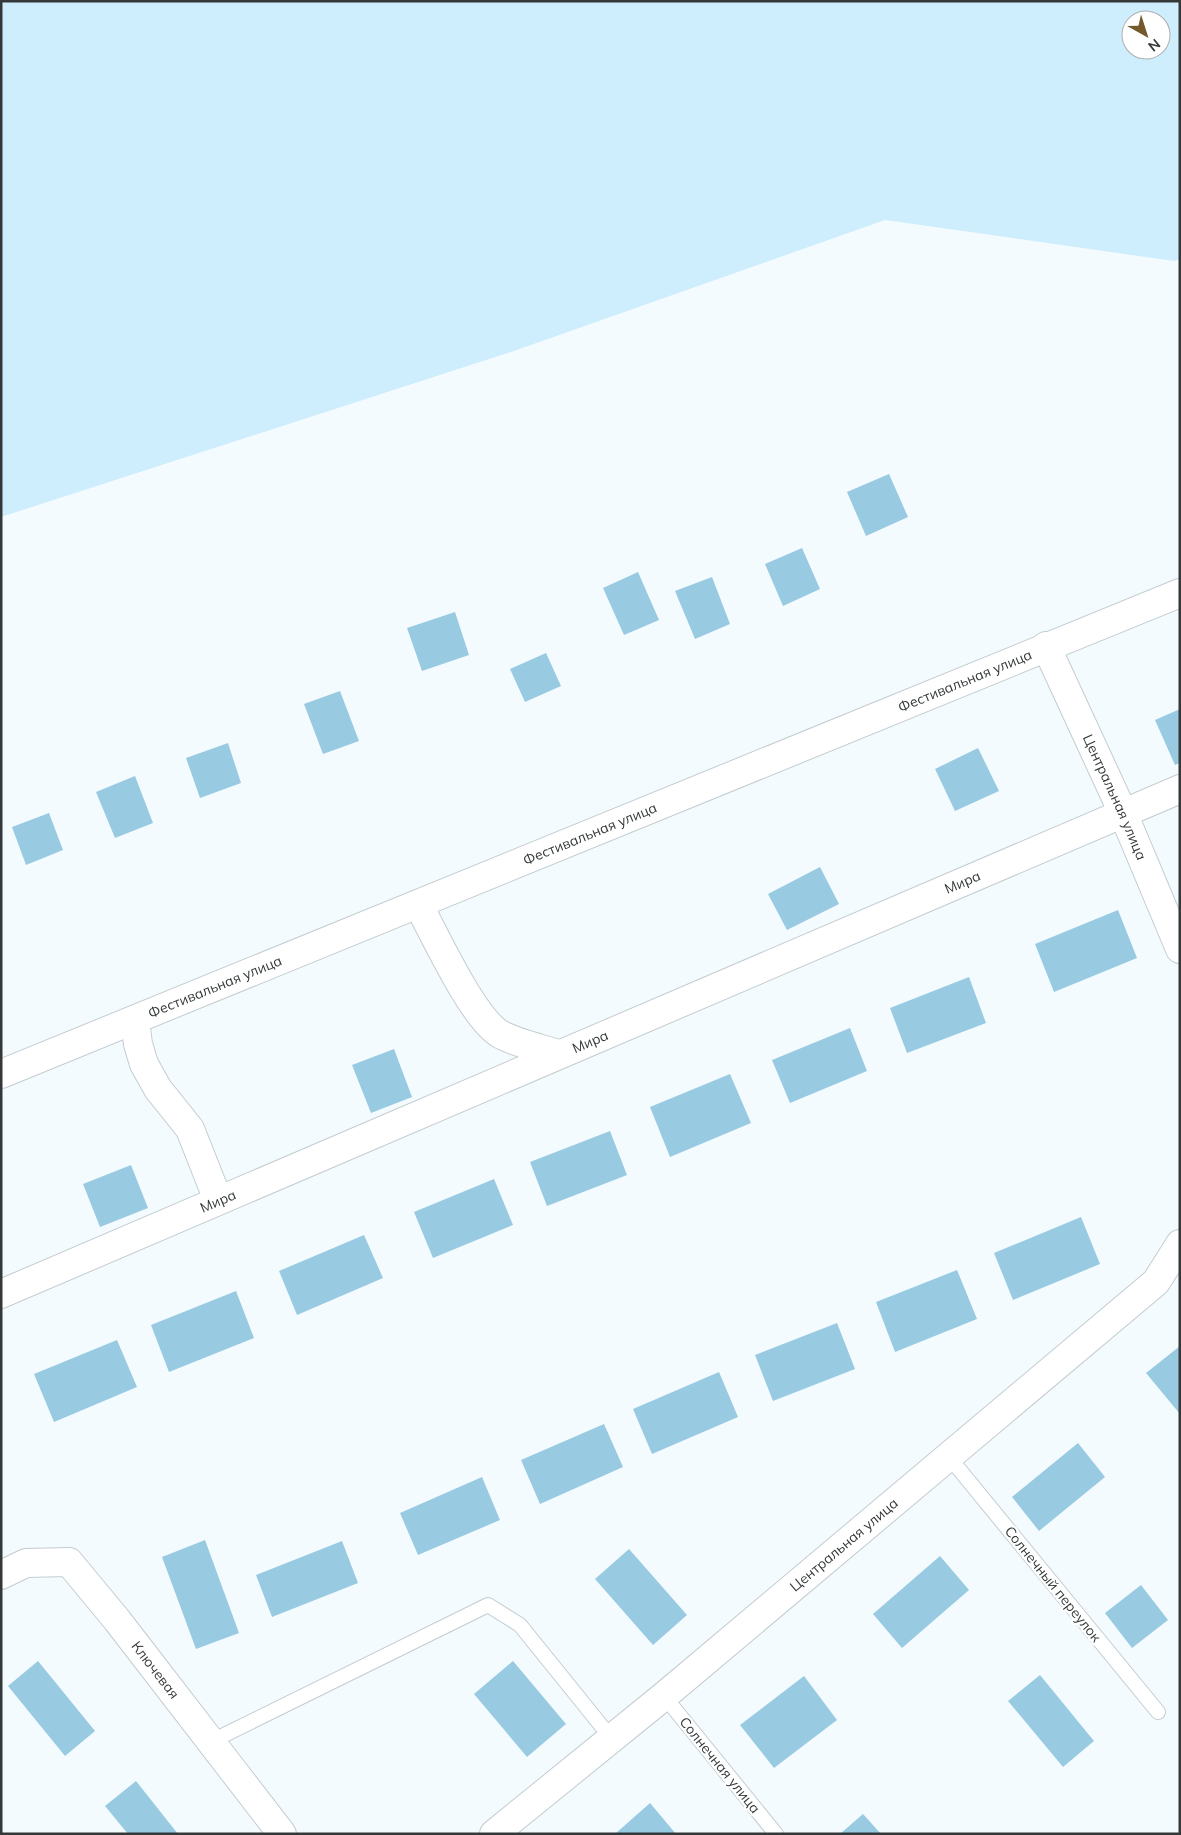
<svg xmlns="http://www.w3.org/2000/svg" width="1181" height="1835" font-family="Mulish,sans-serif">
	<rect width="100%" height="100%" fill="#f4fbff"/>
	<path fill="#ceeefe" fill-rule="evenodd" d="M1,1H1180V259L1174,261L885,220L511,352L1,517ZM1131,20H1161V50H1131Z"/>
	<g fill="#98cae2">
		<path d="M889,474L908,517L866,536L847,492Z"/>
		<path d="M802,548L820,589L783,606L765,564Z"/>
		<path d="M638,572L659,620L624,635L603,588Z"/>
		<path d="M712,577L730,624L695,639L675,591Z"/>
		<path d="M455,612L469,655L422,671L407,628Z"/>
		<path d="M546,653L561,686L525,702L510,669Z"/>
		<path d="M340,691L359,741L323,754L304,704Z"/>
		<path d="M1180,709V763L1175,765L1155,720Z"/>
		<path d="M228,743L241,783L200,798L186,758Z"/>
		<path d="M978,748L999,791L955,811L935,769Z"/>
		<path d="M135,776L153,823L115,838L96,792Z"/>
		<path d="M49,813L63,850L26,865L12,827Z"/>
		<path d="M820,867L839,904L787,930L768,894Z"/>
		<path d="M1118,910L1137,958L1054,992L1035,944Z"/>
		<path d="M969,977L986,1023L907,1053L890,1008Z"/>
		<path d="M850,1028L867,1071L790,1103L772,1060Z"/>
		<path d="M394,1049L412,1097L371,1113L352,1065Z"/>
		<path d="M730,1074L751,1123L670,1157L650,1107Z"/>
		<path d="M610,1131L627,1175L547,1206L530,1162Z"/>
		<path d="M131,1165L148,1208L100,1227L83,1184Z"/>
		<path d="M494,1179L513,1225L433,1258L414,1212Z"/>
		<path d="M1081,1217L1100,1264L1013,1300L994,1253Z"/>
		<path d="M364,1235L383,1278L297,1315L279,1271Z"/>
		<path d="M957,1270L977,1319L895,1352L876,1302Z"/>
		<path d="M236,1291L254,1338L169,1372L151,1325Z"/>
		<path d="M837,1323L855,1369L773,1401L755,1355Z"/>
		<path d="M117,1340L137,1387L54,1422L34,1374Z"/>
		<path d="M1180,1346V1414L1146,1373Z"/>
		<path d="M719,1372L738,1417L652,1454L633,1409Z"/>
		<path d="M604,1424L623,1467L540,1504L521,1460Z"/>
		<path d="M1078,1443L1105,1477L1039,1531L1012,1497Z"/>
		<path d="M482,1477L500,1520L418,1555L400,1513Z"/>
		<path d="M205,1540L239,1633L196,1649L162,1557Z"/>
		<path d="M342,1541L358,1583L272,1617L256,1575Z"/>
		<path d="M629,1549L687,1615L653,1645L595,1579Z"/>
		<path d="M940,1556L969,1590L902,1648L873,1614Z"/>
		<path d="M1141,1585L1168,1620L1132,1648L1105,1613Z"/>
		<path d="M38,1661L95,1731L65,1756L8,1686Z"/>
		<path d="M513,1661L566,1724L527,1757L474,1694Z"/>
		<path d="M1040,1675L1094,1741L1063,1767L1008,1701Z"/>
		<path d="M804,1676L837,1720L774,1768L740,1725Z"/>
		<path d="M136,1781L178,1834H128L105,1806Z"/>
		<path d="M650,1803L676,1834H615Z"/>
		<path d="M863,1814L881,1834H840Z"/>
	</g>
	<g fill="none" stroke-linecap="round" stroke-linejoin="round">
		<defs>
			<g id="lane">
				<path d="M949,1457L1158,1712"/>
				<path d="M664,1696L776,1834"/>
				<path d="M210,1742L488,1605L520,1625L612,1739"/>
			</g>
			<g id="street">
				<path id="s1" d="M1046,646L1123,813L1180,949"/>
				<path d="M418,904C435,935 472,1017 500,1034C513,1042 543,1049 558,1054"/>
				<path d="M135,1020L138,1044L144,1064L158,1089L190,1129L218,1200"/>
				<path id="s2" d="M1,1294L1180,789"/>
				<path id="s3" d="M1,1575L26,1563L69,1562L117,1620L282,1834"/>
				<path id="s4" d="M494,1834L664,1696L1156,1282L1180,1244"/>
			</g>
			<g id="secondary">
				<path id="s5" d="M1,1074L1180,593"/>
			</g>
		</defs>
		<use href="#lane" stroke="#c3ccd0" stroke-width="16"/>
		<use href="#street" stroke="#c3ccd0" stroke-width="30"/>
		<use href="#secondary" stroke="#c3ccd0" stroke-width="30"/>
		<use href="#lane" stroke="#fff" stroke-width="14"/>
		<use href="#street" stroke="#fff" stroke-width="28"/>
		<use href="#secondary" stroke="#fff" stroke-width="28"/>
	</g>
	<g text-anchor="middle" dominant-baseline="central" stroke-width="4.5" stroke-linejoin="round" paint-order="stroke">
		<g font-size="14" fill="#343839" stroke="#fff">
			<text stroke="none"><textPath href="#s5" startOffset="1041">Фестивальная улица</textPath></text>
			<text stroke="none"><textPath href="#s1" startOffset="166">Центральная улица</textPath></text>
			<text stroke="none"><textPath href="#s5" startOffset="636">Фестивальная улица</textPath></text>
			<text stroke="none"><textPath href="#s2" startOffset="1046">Мира</textPath></text>
			<text stroke="none"><textPath href="#s5" startOffset="231">Фестивальная улица</textPath></text>
			<text stroke="none"><textPath href="#s2" startOffset="641">Мира</textPath></text>
			<text stroke="none"><textPath href="#s2" startOffset="236">Мира</textPath></text>
			<text stroke="none"><textPath href="#s4" startOffset="454">Центральная улица</textPath></text>
			<text transform="translate(1053 1584) rotate(51)">Солнечный переулок</text>
			<text stroke="none"><textPath href="#s3" startOffset="209">Ключевая</textPath></text>
			<text transform="translate(720 1765) rotate(51)">Солнечная улица</text>
		</g>
	</g>
	<rect width="1181" height="1835" fill="none" stroke="#343839" stroke-width="5"/>
	<g transform="translate(1146 35) rotate(141)"><circle r="24" fill="#ffffff" stroke="#aeafb0"/>
	<path d="M0-4L9 19L0 12L-9 19Z" fill="#73592b"/>
	<text y="-8" font-size="14" font-weight="bold" text-anchor="middle" fill="#343839">N</text>
	</g>
</svg>
